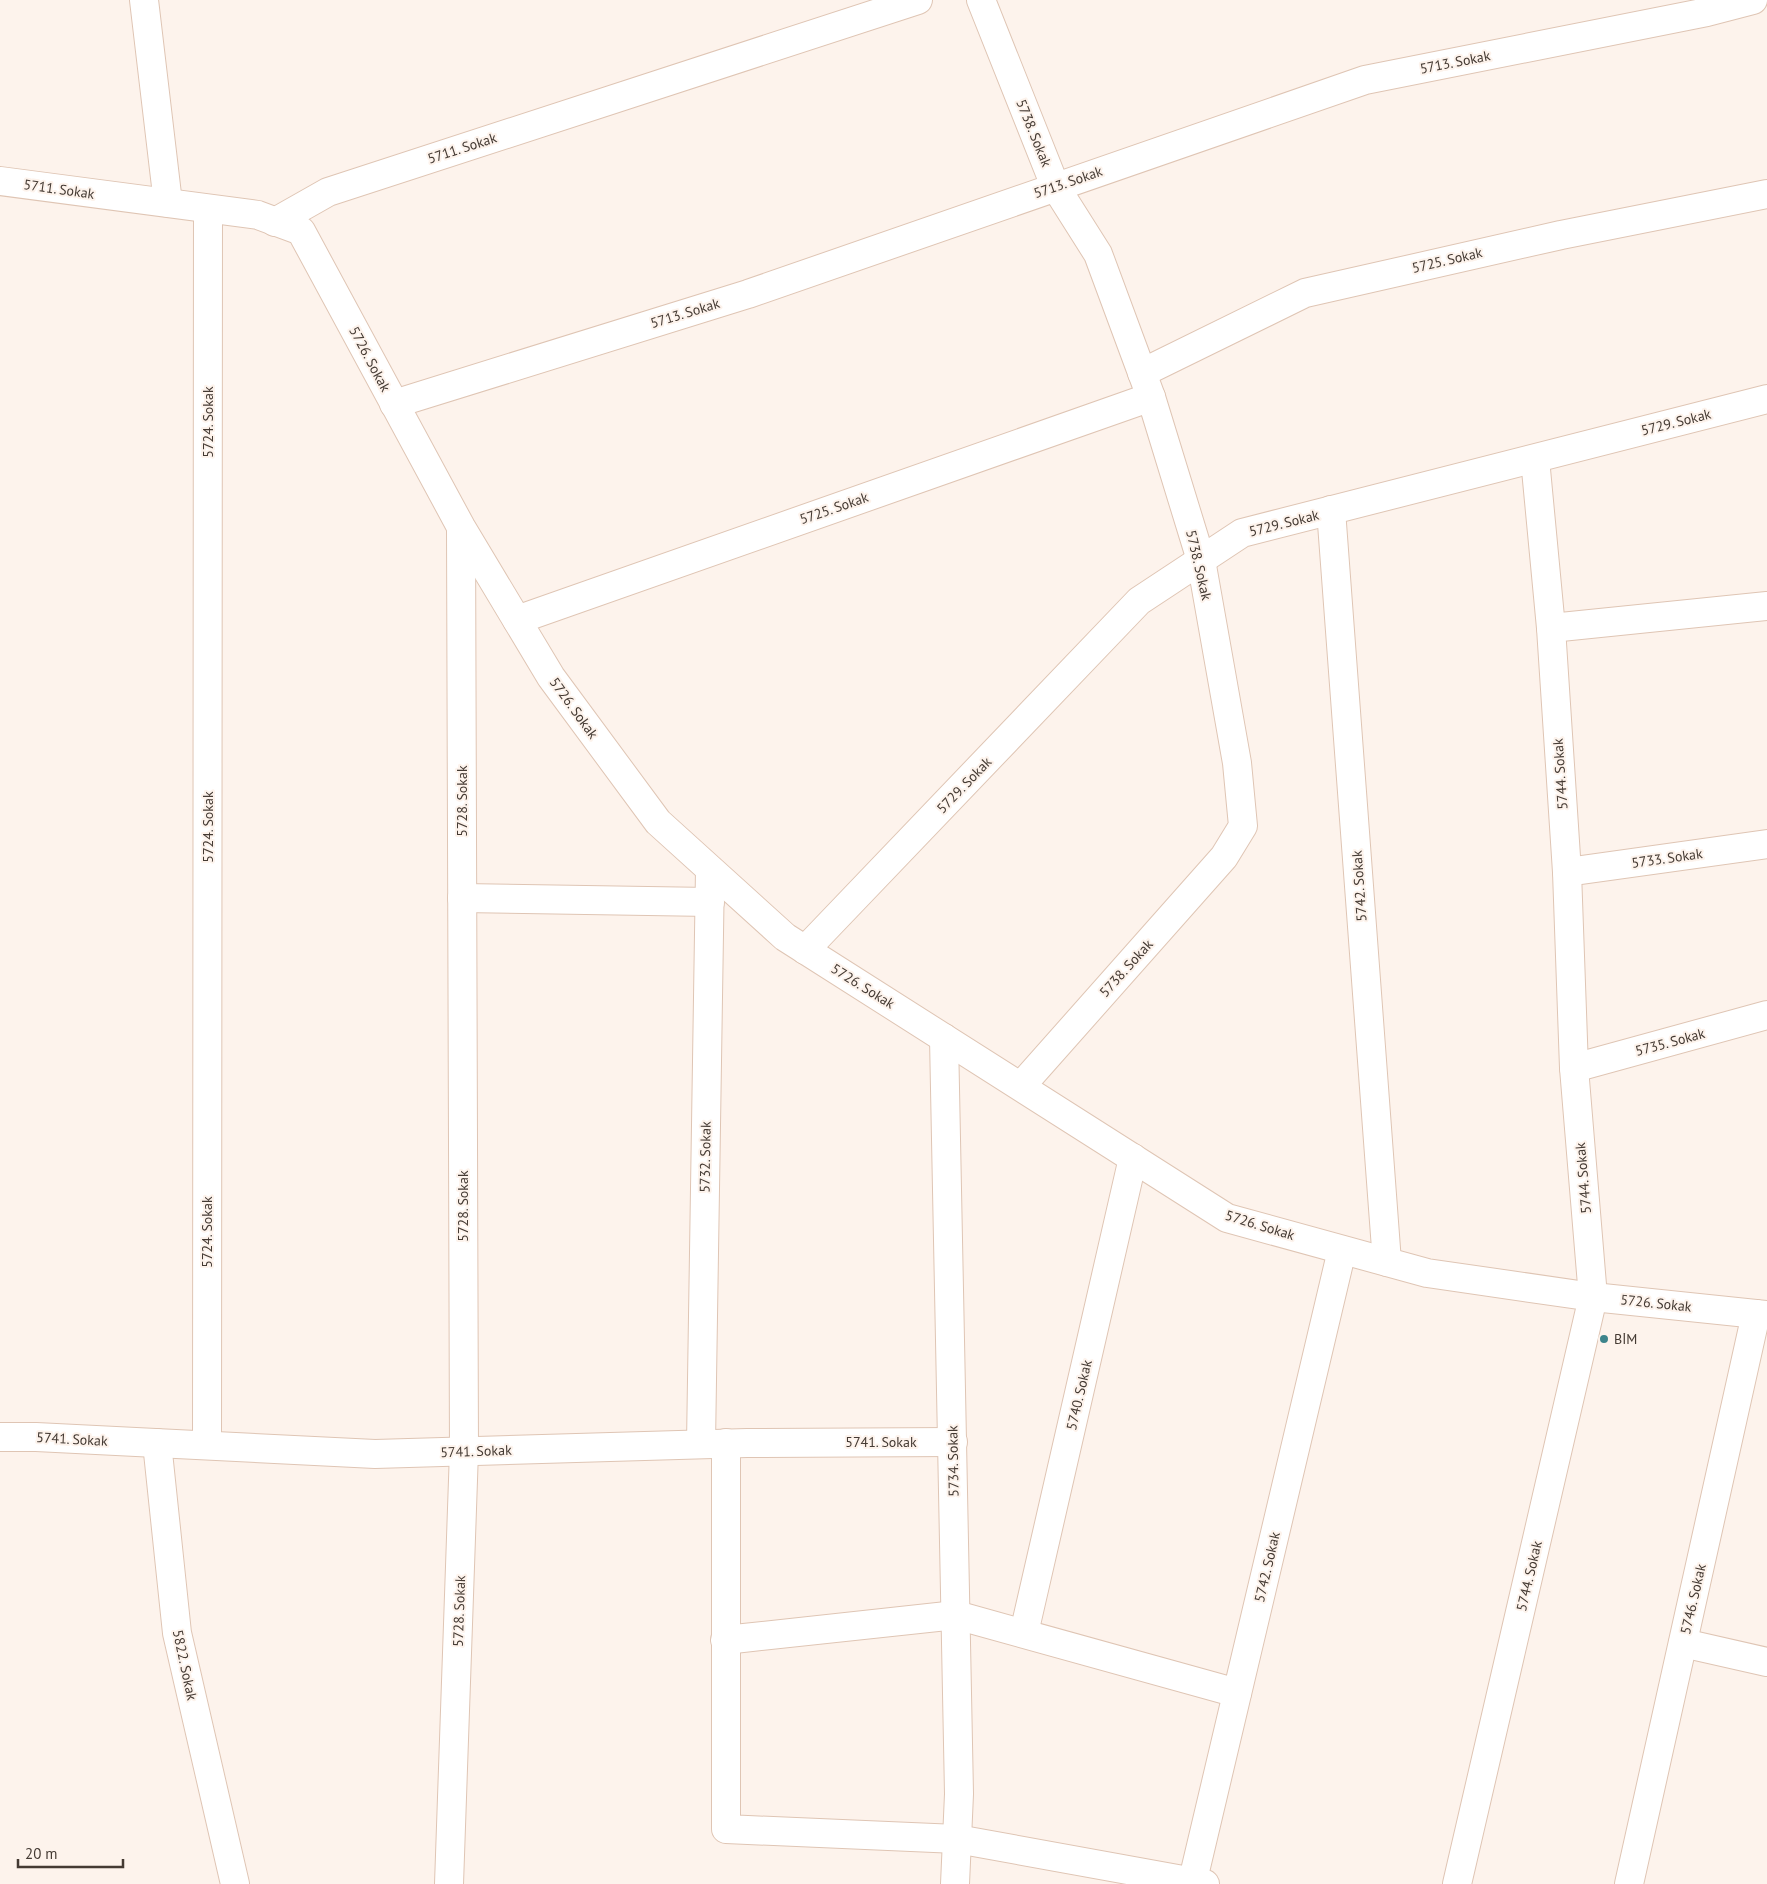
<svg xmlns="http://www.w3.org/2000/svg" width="1767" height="1884" font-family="'PT Sans',sans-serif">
	<rect width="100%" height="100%" fill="#fdf3ec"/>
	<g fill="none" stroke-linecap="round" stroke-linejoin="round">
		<defs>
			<g id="minor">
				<path d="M144,0L168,203"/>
				<path d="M981,0L1055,186L1098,254L1151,397L1201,560L1237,763L1243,826L1224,857L1021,1086"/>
				<path d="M0,181L258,215L301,231L461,527L551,677L658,822L785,937L1227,1218L1427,1273L1593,1297L1767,1315"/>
				<path d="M275,222L328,192L918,0"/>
				<path d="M1142,373L1305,293L1561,235L1767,194"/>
				<path d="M394,404L748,294L1365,80L1707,12L1753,0"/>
				<path d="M1331,510L1387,1262"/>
				<path d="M517,620L1151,397"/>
				<path d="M1551,628L1767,606"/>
				<path d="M1567,872L1767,844"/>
				<path d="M462,898L710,902"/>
				<path d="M805,950L1139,601L1242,533L1767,399"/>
				<path d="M944,1038L959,1794L955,1884"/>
				<path d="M1574,1068L1767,1015"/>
				<path d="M0,1437H36L375,1454L747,1443L953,1442"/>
				<path d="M157,1443L177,1633L235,1884"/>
				<path d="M726,1443V1829L957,1839L1205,1884"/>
				<path d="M701,1444L710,870"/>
				<path d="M207,1445L208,209"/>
				<path d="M1024,1633L1133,1158"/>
				<path d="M725,1640L956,1615L1237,1693"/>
				<path d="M1683,1643L1767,1662"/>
				<path d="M449,1884L464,1451L461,529"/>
				<path d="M1192,1884L1342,1250"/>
				<path d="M1457,1884L1593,1297L1574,1068L1567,872L1551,628L1535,459"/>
				<path d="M1629,1884L1756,1314"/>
			</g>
		</defs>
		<use href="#minor" stroke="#dfc5b4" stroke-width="30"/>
		<use href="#minor" stroke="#fff" stroke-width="28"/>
	</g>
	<circle fill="#3d848b" stroke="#fdf3ec" stroke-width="2" cx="1604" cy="1339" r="5"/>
	<g text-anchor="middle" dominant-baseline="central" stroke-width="4" stroke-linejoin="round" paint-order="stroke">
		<g font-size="14" fill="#443a33" stroke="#fdf3ec">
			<text transform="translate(1455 62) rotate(-11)">5713. Sokak</text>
			<text transform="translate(1034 133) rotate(68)">5738. Sokak</text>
			<text transform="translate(462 148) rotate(-18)">5711. Sokak</text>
			<text transform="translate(1068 182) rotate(-19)">5713. Sokak</text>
			<text transform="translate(59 189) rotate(8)">5711. Sokak</text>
			<text transform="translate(1447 260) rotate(-13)">5725. Sokak</text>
			<text transform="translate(685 313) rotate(-17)">5713. Sokak</text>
			<text transform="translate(370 359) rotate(62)">5726. Sokak</text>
			<text transform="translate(208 422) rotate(-90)">5724. Sokak</text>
			<text transform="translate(1676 422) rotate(-14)">5729. Sokak</text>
			<text transform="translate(834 508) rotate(-19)">5725. Sokak</text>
			<text transform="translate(1284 523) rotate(-14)">5729. Sokak</text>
			<text transform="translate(1199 565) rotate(77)">5738. Sokak</text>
			<text transform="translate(574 708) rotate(54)">5726. Sokak</text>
			<text transform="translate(1560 774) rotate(-94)">5744. Sokak</text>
			<text transform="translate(964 785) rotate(-46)">5729. Sokak</text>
			<text transform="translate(462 801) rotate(-90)">5728. Sokak</text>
			<text transform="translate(208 827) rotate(-90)">5724. Sokak</text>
			<text transform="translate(1667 858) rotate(-8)">5733. Sokak</text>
			<text transform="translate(1359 886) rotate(-94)">5742. Sokak</text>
			<text transform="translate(1126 968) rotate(-48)">5738. Sokak</text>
			<text transform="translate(863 986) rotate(32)">5726. Sokak</text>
			<text transform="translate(1670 1042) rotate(-15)">5735. Sokak</text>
			<text transform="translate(705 1157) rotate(-89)">5732. Sokak</text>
			<text transform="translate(1583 1178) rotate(-95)">5744. Sokak</text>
			<text transform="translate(463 1206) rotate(-90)">5728. Sokak</text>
			<text transform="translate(1260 1225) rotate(17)">5726. Sokak</text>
			<text transform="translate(207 1232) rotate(-90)">5724. Sokak</text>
			<text transform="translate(1656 1303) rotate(6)">5726. Sokak</text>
			<text transform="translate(1079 1395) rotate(-77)">5740. Sokak</text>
			<text transform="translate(72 1439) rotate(3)">5741. Sokak</text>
			<text x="881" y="1442">5741. Sokak</text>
			<text transform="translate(476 1451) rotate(-2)">5741. Sokak</text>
			<text transform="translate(953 1461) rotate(-91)">5734. Sokak</text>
			<text transform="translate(1267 1567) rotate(-77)">5742. Sokak</text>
			<text transform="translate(1529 1576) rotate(-77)">5744. Sokak</text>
			<text transform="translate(1693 1599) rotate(-77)">5746. Sokak</text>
			<text transform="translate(459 1611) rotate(-88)">5728. Sokak</text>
			<text transform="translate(185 1665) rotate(78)">5822. Sokak</text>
		</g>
		<g font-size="14" fill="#443a33" stroke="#fdf3ec" text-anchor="start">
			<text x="1614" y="1339">BİM</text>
		</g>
	</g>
	<path d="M18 1859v8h105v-8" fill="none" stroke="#443a33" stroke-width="2.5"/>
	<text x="25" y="1859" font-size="15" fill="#443a33" stroke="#fdf3ec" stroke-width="4" paint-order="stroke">20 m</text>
</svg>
